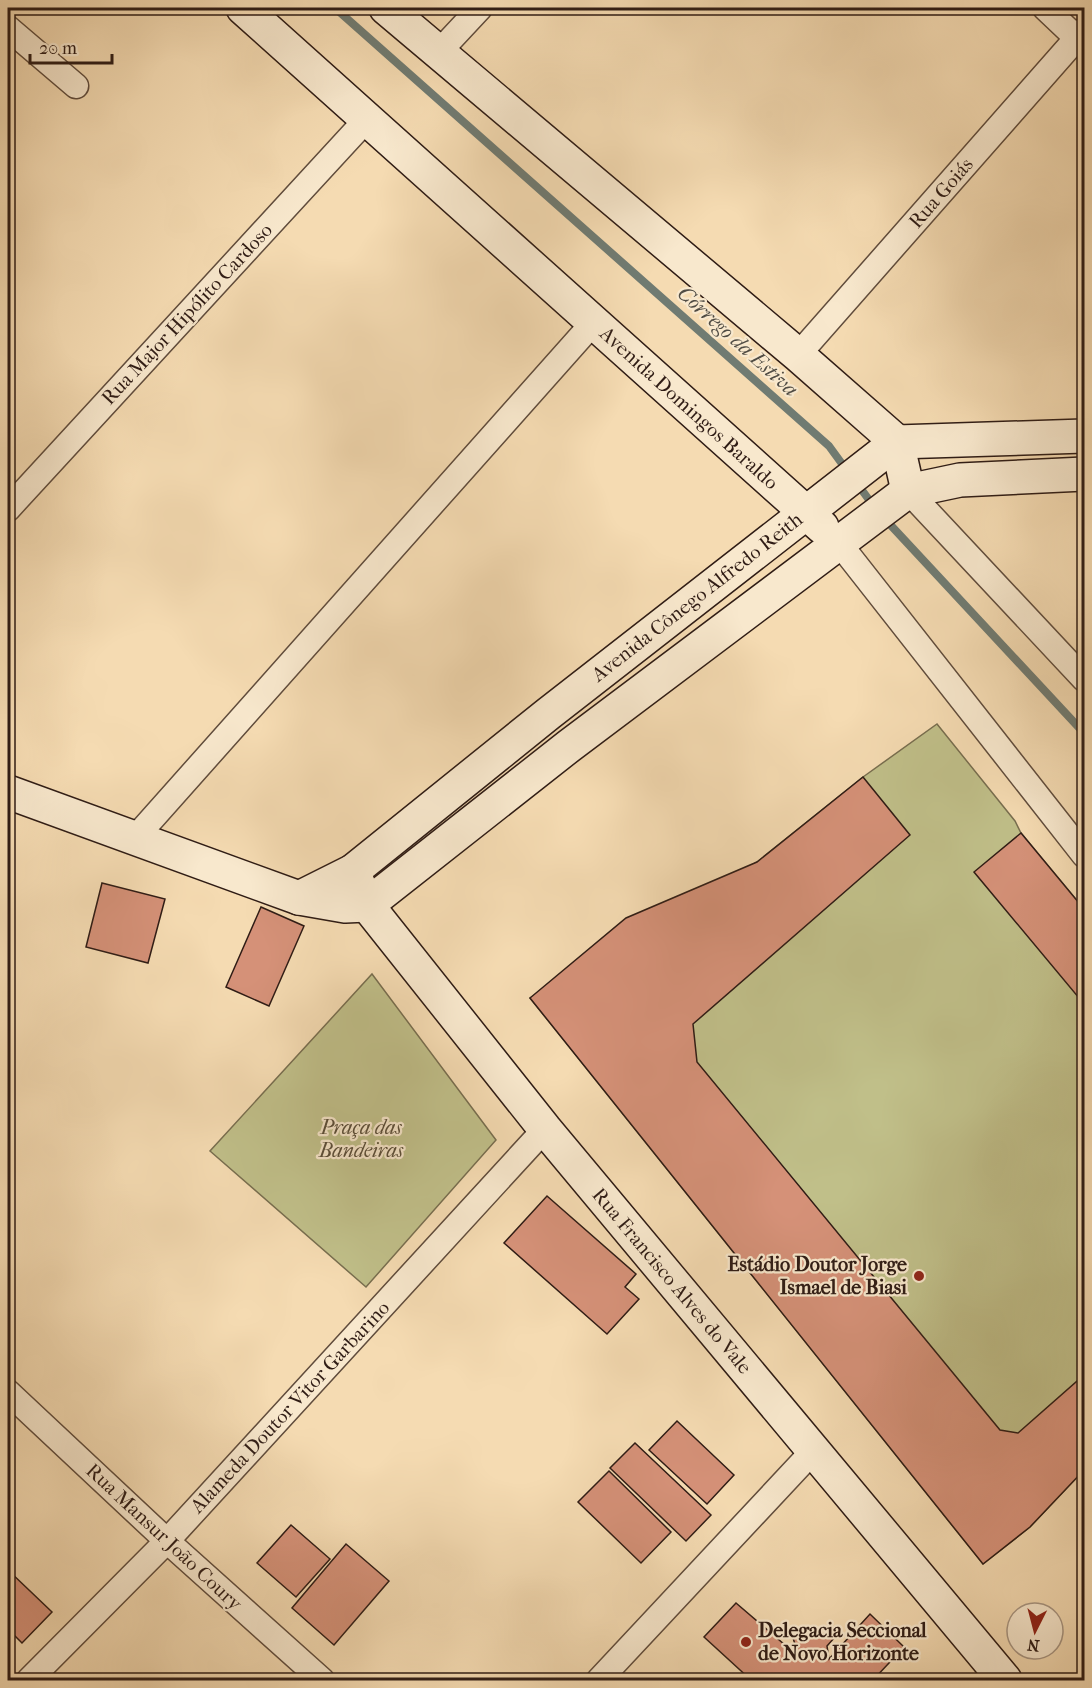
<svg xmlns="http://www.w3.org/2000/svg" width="1092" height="1688" font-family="'IM FELL French Canon',serif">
	<rect width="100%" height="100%" fill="#f5dbb2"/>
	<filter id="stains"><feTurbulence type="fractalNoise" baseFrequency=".00333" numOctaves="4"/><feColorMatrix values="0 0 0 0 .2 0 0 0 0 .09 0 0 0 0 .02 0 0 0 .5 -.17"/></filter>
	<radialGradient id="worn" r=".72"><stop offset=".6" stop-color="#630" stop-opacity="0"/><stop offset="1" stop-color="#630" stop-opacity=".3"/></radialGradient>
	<g fill="#c0bf89" stroke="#786e4f" stroke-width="1.5">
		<path d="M937,724L1015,821L1021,833L1084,909V1470L1030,1527L983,1564L530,998L757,862L863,777Z"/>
		<path d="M372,974L496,1140L366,1287L210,1151Z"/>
	</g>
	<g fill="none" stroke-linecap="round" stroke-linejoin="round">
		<g stroke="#707b72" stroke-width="8">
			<path d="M335,8L829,446L848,472"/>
			<path d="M856,482L875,508"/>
			<path d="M884,518L1084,733"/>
		</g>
	</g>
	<g fill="#d59178" stroke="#2f1c15" stroke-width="1.5">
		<path d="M863,777L910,835L693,1024L697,1062L1000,1430L1018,1433L1084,1375V1470L1030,1527L983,1564L530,998L626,918L757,862Z"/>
		<path d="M1021,833L1084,909V1004L974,872Z"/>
		<path d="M102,883L165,899L148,963L86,947Z"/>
		<path d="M261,907L304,926L269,1006L226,987Z"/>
		<path d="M547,1196L636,1274L625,1287L639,1299L607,1334L504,1243Z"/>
		<path d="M677,1421L734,1475L707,1504L649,1450Z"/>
		<path d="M635,1443L711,1515L686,1541L610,1468Z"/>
		<path d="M609,1471L671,1532L641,1563L578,1502Z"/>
		<path d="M291,1525L330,1559L296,1597L257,1563Z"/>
		<path d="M346,1544L389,1581L334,1645L292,1608Z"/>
		<path d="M8,1570L52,1612L22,1643L8,1629Z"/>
		<path d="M736,1603L799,1657L793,1638L806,1632L835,1637L827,1646L829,1659L870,1614L904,1647L873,1680H751L704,1637Z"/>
	</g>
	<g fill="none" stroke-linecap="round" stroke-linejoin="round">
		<defs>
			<g id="street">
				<path d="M1045,8L1084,45"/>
				<path d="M8,28L76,86"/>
				<path d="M438,53L480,8"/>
				<path d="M798,355L1084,30"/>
				<path d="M908,491L1084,679"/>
				<path d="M8,509L366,120"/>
				<path d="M839,543L1084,855"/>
				<path d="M135,838L593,323"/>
				<path d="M8,1392L167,1541L322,1680"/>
				<path d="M29,1680L167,1541L545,1129"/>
				<path d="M599,1680L814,1450"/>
			</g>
			<g id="secondary">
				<path d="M243,8L822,527"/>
				<path d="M386,8L798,355L897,442L908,491"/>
				<path d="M8,792L299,898L345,906L367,905"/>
				<path d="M353,871L367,905L545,1129L1005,1680"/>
				<path d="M299,898L353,871L548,714L897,442L1084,436"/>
				<path d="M367,905L569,746L908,491L960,480L1084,474"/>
			</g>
		</defs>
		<use href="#street" stroke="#604c3c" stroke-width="27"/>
		<use href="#secondary" stroke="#2f1c15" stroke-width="36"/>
		<use href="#street" stroke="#f8e8cd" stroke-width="24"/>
		<use href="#secondary" stroke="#f8e8cd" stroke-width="33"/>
	</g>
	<g fill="#8f2418" stroke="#f8e8cd" stroke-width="2">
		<circle cx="919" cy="1276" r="6"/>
		<circle cx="746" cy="1642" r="6"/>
	</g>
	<g text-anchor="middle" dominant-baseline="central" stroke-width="4.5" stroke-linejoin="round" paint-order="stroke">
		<g font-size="20" fill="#2f1c15" stroke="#f8e8cd">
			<text transform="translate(941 193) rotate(-49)">Rua Goiás</text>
			<text transform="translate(187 314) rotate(-47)">Rua Major Hipólito Cardoso</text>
			<text transform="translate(689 408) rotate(42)">Avenida Domingos Baraldo</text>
			<text transform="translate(697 597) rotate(-38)">Avenida Cônego Alfredo Reith</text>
			<text transform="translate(672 1281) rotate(50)">Rua Francisco Alves do Vale</text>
			<text transform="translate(290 1407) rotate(-47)">Alameda Doutor Vitor Garbarino</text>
			<text transform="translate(164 1537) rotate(43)">Rua Mansur João Coury</text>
		</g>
		<g font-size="20" font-style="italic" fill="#5a4d38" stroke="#f8e8cd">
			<text x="361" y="1127">Praça das<tspan x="361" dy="23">Bandeiras</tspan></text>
		</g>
		<g font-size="20" font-weight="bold" fill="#2f1c15" stroke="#f8e8cd" text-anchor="end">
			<text x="907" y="1264">Estádio Doutor Jorge<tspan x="907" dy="23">Ismael de Biasi</tspan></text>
			<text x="758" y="1630" text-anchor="start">Delegacia Seccional<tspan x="758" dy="23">de Novo Horizonte</tspan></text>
		</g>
		<g font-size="21" font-style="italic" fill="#504c44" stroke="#f8e8cd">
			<text transform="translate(738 341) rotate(42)">Córrego da Estiva</text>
		</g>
	</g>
	<rect width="1092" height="1688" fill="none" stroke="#f5dbb2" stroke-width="30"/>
	<rect x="9" y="9" width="1074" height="1670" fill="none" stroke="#2f1c15" stroke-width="3"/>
	<rect x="15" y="15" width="1062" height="1658" fill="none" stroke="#2f1c15" stroke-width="1.5"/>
	<g transform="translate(1035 1631) rotate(186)"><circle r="28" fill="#f8e8cd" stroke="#a89683" stroke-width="1.5"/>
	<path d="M0-4.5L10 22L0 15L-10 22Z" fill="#8f2418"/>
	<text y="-9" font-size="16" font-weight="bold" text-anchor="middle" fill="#2f1c15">N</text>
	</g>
	<path d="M30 54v9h82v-9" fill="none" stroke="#2f1c15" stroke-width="3"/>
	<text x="39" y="54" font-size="18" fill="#2f1c15" stroke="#f8e8cd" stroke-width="4.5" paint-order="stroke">20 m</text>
	<rect width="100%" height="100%" filter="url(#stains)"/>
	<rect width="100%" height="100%" fill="url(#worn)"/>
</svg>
